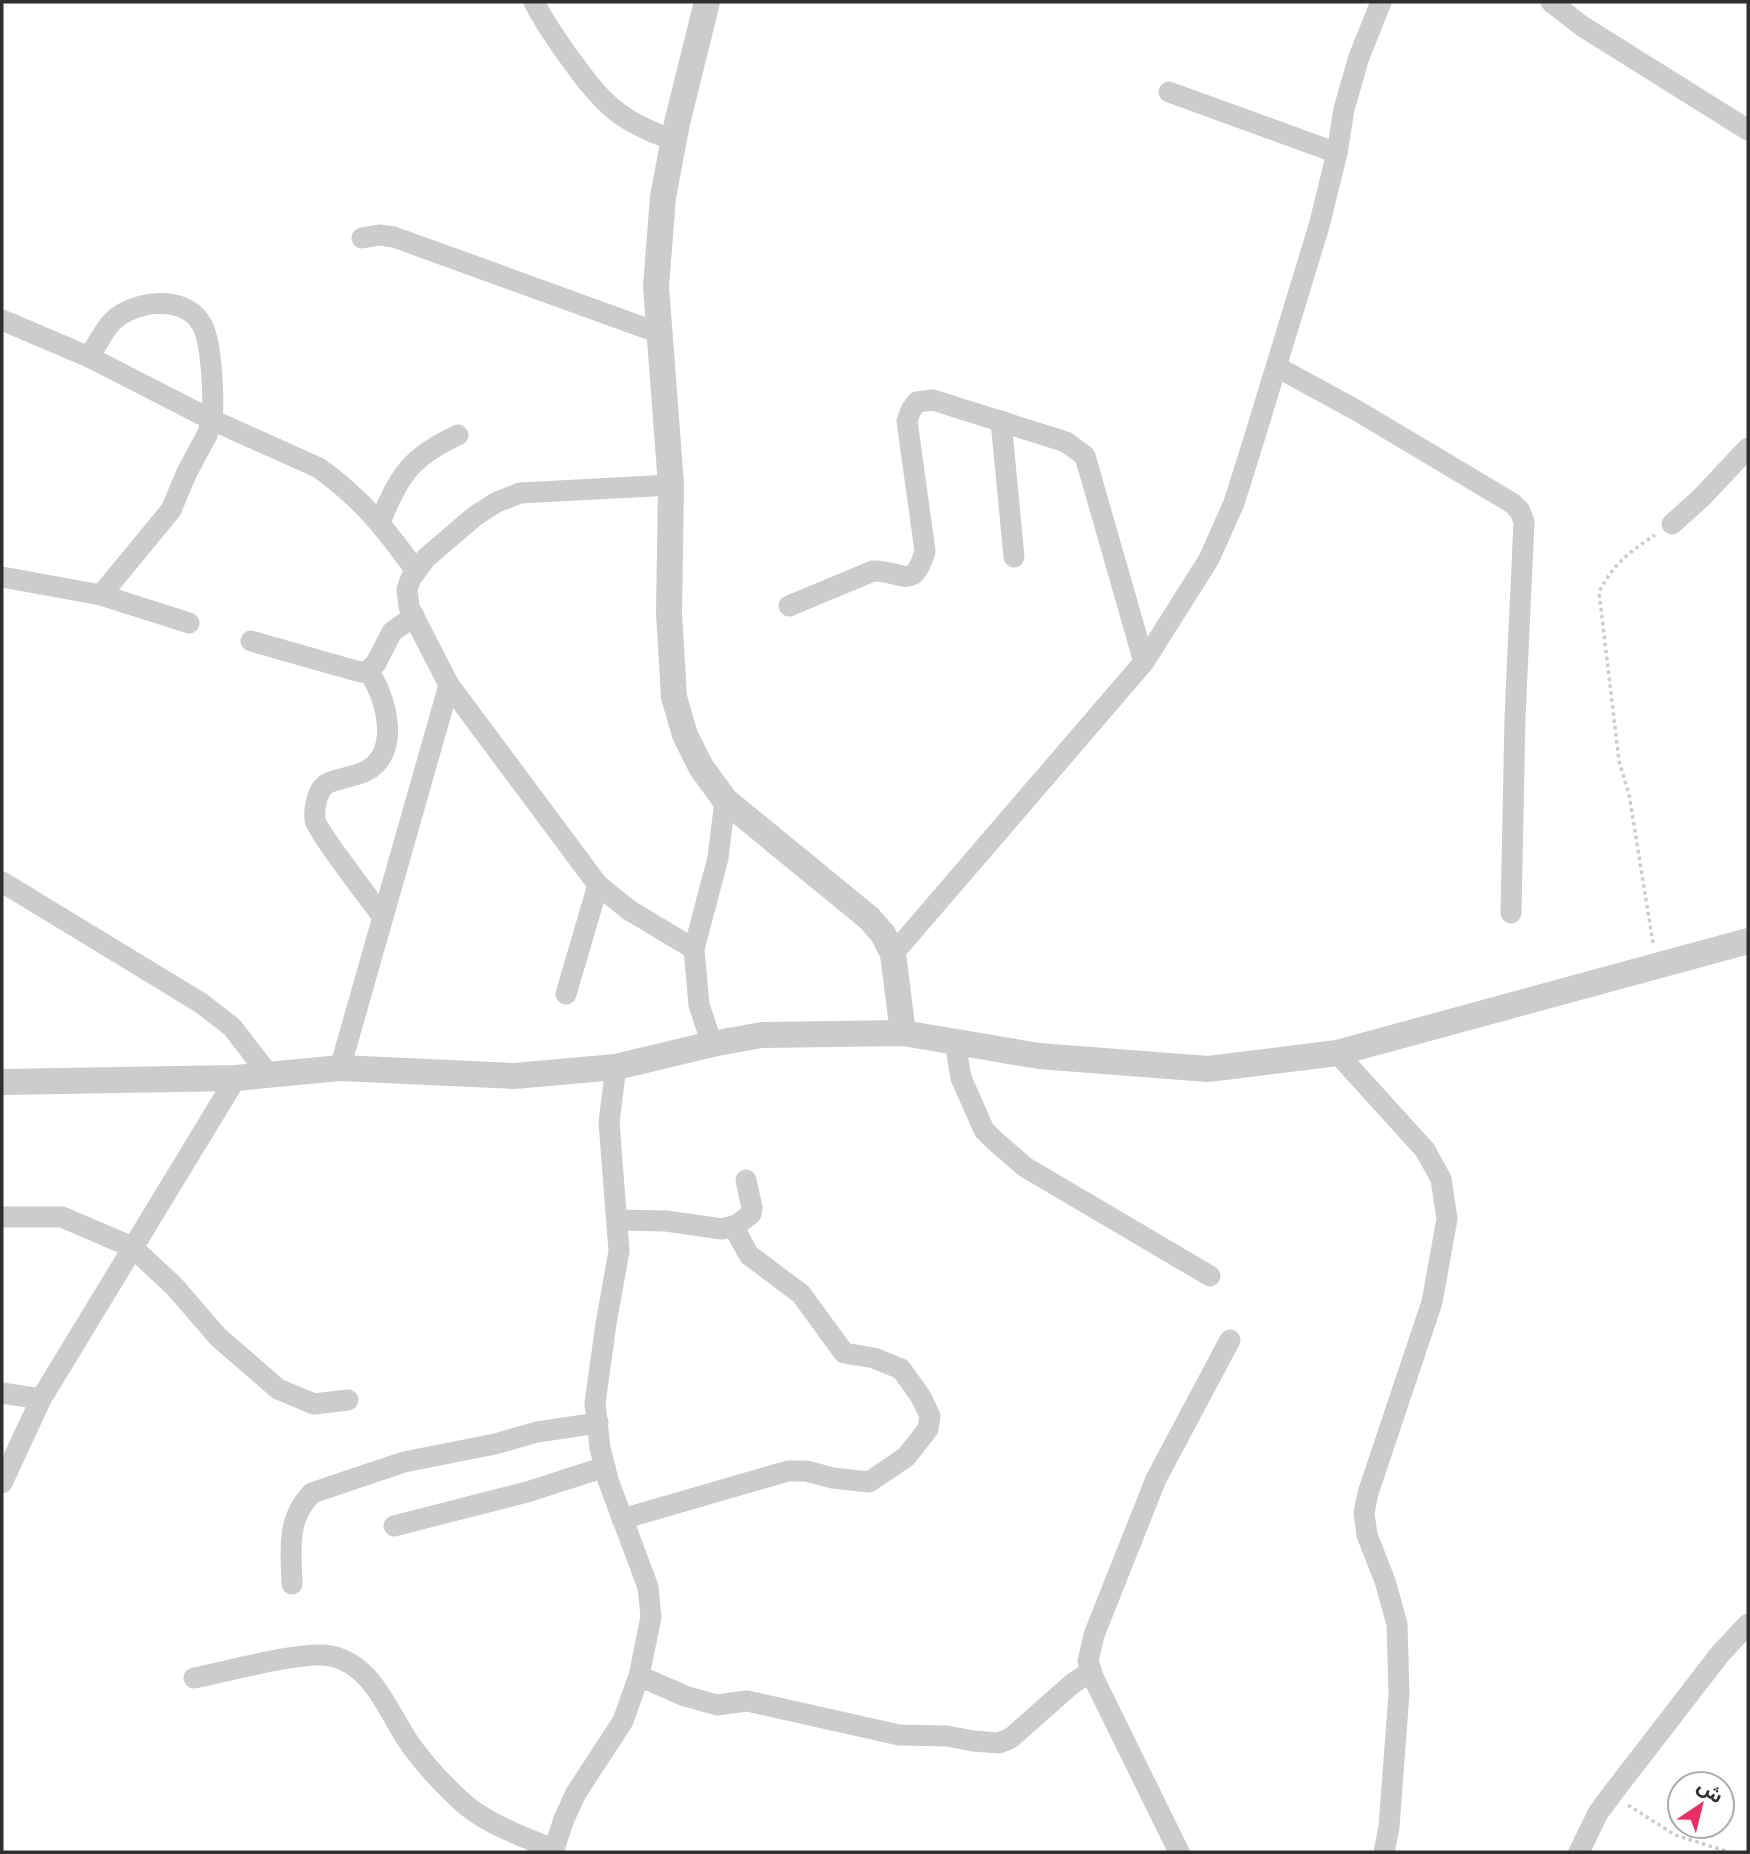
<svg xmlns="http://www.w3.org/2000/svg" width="1750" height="1854" font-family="'Exo 2','Noto Sans Arabic',sans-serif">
	<rect width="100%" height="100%" fill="#fff"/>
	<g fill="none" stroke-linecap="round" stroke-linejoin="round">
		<g stroke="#ccc" stroke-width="3.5" stroke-dasharray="3.5 3.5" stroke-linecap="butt">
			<path d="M1653,943L1629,794L1619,761L1599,592C1614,563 1628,553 1655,535"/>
			<path d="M1628,1805L1675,1835L1729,1852"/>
		</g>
		<g stroke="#ccc" stroke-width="21">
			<path d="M534,2C543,20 554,36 566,53C600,100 616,121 674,140"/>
			<path d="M1551,2L1582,26L1748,130"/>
			<path d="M1169,92L1337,153"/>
			<path d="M362,238L379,235L394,237L659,333"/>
			<path d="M2,320L89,357L212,420C214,399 212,340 201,323C183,293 130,301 110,324C102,334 96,346 89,357"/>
			<path d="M1277,367L1356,410L1512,503L1520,511L1524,522L1515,717L1511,913"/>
			<path d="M1001,421L1014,557"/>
			<path d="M671,485L520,493L497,502L475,516L426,558L411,578L407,589L409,607L449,685L598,885L629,910L694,949"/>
			<path d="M380,522C400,475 410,457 458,435"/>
			<path d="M1672,524L1701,498L1748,448"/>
			<path d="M2,577L101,595L189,623"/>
			<path d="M101,595L171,510L187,472L207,435L212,420L319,468C363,500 385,528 416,571"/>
			<path d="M789,606L873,571C901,570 913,593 925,551L907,421L911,410L917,402L933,400L1066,442L1085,456L1144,662"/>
			<path d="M251,641L360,672L368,671L376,663L392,632L414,616"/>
			<path d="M368,671C387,697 401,753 366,771C355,777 333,779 325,785C316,793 314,810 315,820C317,831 372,902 382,916"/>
			<path d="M2,882L201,1003L232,1027L269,1075"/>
			<path d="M893,954L1144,662L1209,559L1234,503L1255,436L1319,226L1337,153L1344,109L1359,57L1381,2"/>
			<path d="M566,994L598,885"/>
			<path d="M955,1042L961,1078L984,1130L995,1141L1025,1167L1210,1276"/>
			<path d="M712,1044L699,1005L694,949L718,858L725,800"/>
			<path d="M1337,1053L1425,1150L1441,1179L1447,1219L1432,1302L1368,1493L1364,1513L1367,1535L1385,1581L1397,1624L1399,1694L1389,1827L1384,1852"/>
			<path d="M340,1068L449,685"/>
			<path d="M2,1217H62L132,1247L174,1286L218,1337L278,1389L314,1404L348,1400"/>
			<path d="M617,1220L666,1221L722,1229L737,1225L751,1214L752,1208L746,1180"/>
			<path d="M2,1393L41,1399"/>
			<path d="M2,1483L41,1399L236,1078"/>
			<path d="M622,1519L788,1471H806L833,1478L869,1482L906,1457L928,1429L930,1416L921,1397L901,1369L874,1358L844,1353L801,1294L749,1255L733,1226"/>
			<path d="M394,1526L527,1492L605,1467"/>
			<path d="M292,1584C291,1550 286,1519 312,1493L404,1462L495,1444L537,1432L598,1423"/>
			<path d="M639,1676L685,1696L717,1705L747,1701L899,1735L947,1736L973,1741L999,1743L1011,1738L1072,1684L1091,1671"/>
			<path d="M194,1678C225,1672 304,1650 331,1656C374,1665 388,1713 410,1744C424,1764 443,1784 460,1800C485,1824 523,1836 554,1850"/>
			<path d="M553,1852L564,1819L576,1793L623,1721L639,1676L651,1617L648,1587L608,1480L600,1448L595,1403L606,1324L619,1251L609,1122L616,1067"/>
			<path d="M1179,1852L1093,1677L1088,1661L1094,1635L1156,1479L1230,1340"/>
			<path d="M1579,1852L1598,1813L1612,1794L1720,1654L1748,1624"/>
		</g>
		<g stroke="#ccc" stroke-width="26">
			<path d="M707,2L677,123L663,197L656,286L671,485L669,613L674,697L685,735L701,767L725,800L869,918L883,934L893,954L903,1033"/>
			<path d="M2,1082L236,1078L340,1068L514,1076L616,1067L712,1044L762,1035L903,1033L1039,1056L1208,1069L1337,1053L1748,941"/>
		</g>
	</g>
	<rect width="1750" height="1854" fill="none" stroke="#2f2f2f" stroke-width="7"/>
	<g transform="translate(1701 1805) rotate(35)"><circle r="33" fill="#ffffff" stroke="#acacac" stroke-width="2"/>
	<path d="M0-5L12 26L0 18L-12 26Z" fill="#e92d65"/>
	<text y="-10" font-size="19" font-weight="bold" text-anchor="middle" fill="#2f2f2f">ش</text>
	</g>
</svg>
